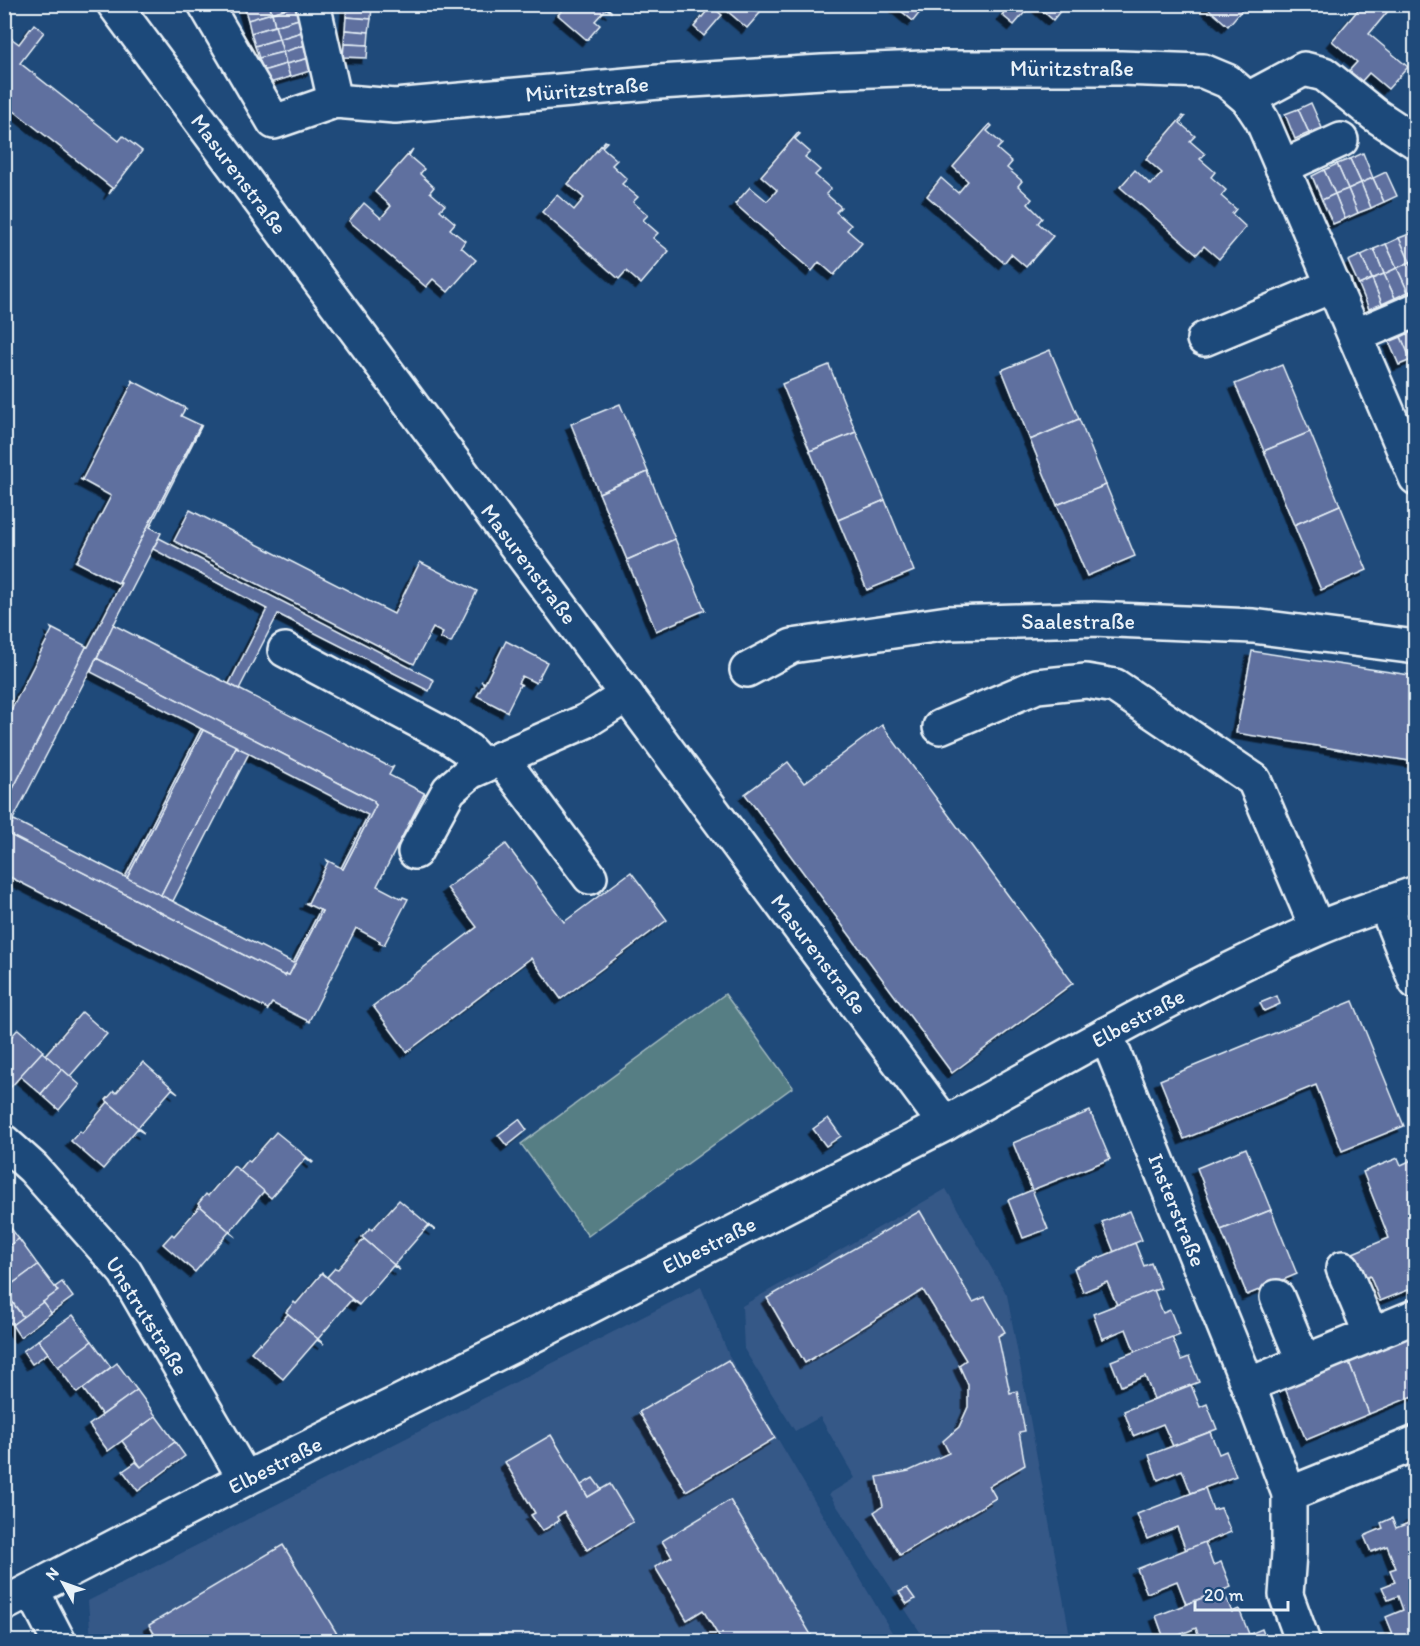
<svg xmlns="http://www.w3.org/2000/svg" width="1420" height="1646" font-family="Itim,sans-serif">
	<defs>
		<filter id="shadow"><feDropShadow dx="-5.5" dy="5.5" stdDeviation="0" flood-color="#0009"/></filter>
	</defs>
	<rect width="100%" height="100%" fill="#1f4a7a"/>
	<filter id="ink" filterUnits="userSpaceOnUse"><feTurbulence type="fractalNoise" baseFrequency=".0167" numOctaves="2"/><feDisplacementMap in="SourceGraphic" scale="12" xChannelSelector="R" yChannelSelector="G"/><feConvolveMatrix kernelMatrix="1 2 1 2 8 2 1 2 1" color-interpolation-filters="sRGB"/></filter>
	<g filter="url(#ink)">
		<g fill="#365887">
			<path d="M946,1189L1007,1295L1071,1641H926L829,1494L855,1478L820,1417L795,1431L744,1349L742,1306Z"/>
			<path d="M701,1287L730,1358L897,1641H91L88,1601Z"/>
		</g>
		<path fill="#577e84" stroke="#a0b8be" stroke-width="1.5" d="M725,994L793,1087L588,1236L521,1144Z"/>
		<g fill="#5e709f" stroke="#e8f1f8" stroke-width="1.5" filter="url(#shadow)">
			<path d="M254,4H269L272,13L248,20L244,7Z"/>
			<path d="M269,4H294L295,6L272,13Z"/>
			<path d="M347,4L372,6L371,19L346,17Z"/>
			<path d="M567,4H603L612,12L606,9L595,21L600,25L587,40L558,15Z"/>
			<path d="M719,4H759L755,9L760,13L747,28Z"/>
			<path d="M893,4H923L925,6L913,21Z"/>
			<path d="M1011,4H1032L1014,25L1002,15Z"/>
			<path d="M1035,4H1066L1053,20Z"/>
			<path d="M1203,4H1247L1228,26Z"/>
			<path d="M1363,4H1394L1369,34L1408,67L1388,89L1369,73L1360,83L1348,72L1357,62L1332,41Z"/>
			<path d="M295,6L299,19L275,26L272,13Z"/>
			<path d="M711,6L722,15L704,36L694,27Z"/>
			<path d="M272,13L275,26L251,33L248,20Z"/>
			<path d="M346,17L371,19L369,32L345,30Z"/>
			<path d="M299,19L302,32L279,39L275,26Z"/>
			<path d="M34,24L44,32L20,63L119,141L123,136L142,151L109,194L112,188L4,103V33L19,44Z"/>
			<path d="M275,26L279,39L255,46L251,33Z"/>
			<path d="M345,30L369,32L368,45L344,44Z"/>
			<path d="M302,32L306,45L283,52L279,39Z"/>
			<path d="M279,39L283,52L259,58L255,46Z"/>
			<path d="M344,44L368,45L367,58L343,57Z"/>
			<path d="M306,45L310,58L286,64L283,52Z"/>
			<path d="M283,52L286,64L263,71L259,58Z"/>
			<path d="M310,58L313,70L290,77L286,64Z"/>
			<path d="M286,64L290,77L266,84L263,71Z"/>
			<path d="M1311,103L1322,128L1309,133L1298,109Z"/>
			<path d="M1298,109L1309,133L1295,139L1285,114Z"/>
			<path d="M1183,116L1185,117L1180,123L1195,136L1190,141L1205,154L1200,159L1215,172L1211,177L1226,190L1221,196L1236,209L1232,214L1246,227L1219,259L1204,246L1197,254L1120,187L1135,170L1151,185L1162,173L1146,159Z"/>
			<path d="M990,124L992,126L987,131L1002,144L997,149L1012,162L1007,168L1022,181L1018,186L1032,199L1028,204L1042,218L1038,223L1053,236L1026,267L1011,254L1004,263L927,196L941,178L958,193L968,181L953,167Z"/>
			<path d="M798,133L800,134L795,139L810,152L805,157L820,170L815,175L831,189L826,194L841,207L836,212L851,225L847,230L862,243L834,275L819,262L812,271L735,204L750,187L767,201L773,195L777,190L761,176Z"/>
			<path d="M605,141L607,142L602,147L617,160L612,165L627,179L622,184L638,197L633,202L648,215L643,220L658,233L653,238L669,251L641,284L626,271L619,279L542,212L557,195L574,210L584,198L568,184Z"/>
			<path d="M413,149L409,156L424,169L420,174L434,187L430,192L445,205L440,210L455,223L450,229L465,241L461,247L476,260L448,292L433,279L426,287L349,221L364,203L381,218L391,206L375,192Z"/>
			<path d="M1363,153L1373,178L1361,183L1350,159Z"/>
			<path d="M1350,159L1361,183L1348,189L1337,164Z"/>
			<path d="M1337,164L1348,189L1335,194L1324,170Z"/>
			<path d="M1324,170L1335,194L1322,200L1312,176Z"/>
			<path d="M1386,172L1397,196L1384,202L1373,178Z"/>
			<path d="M1373,178L1384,202L1371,208L1361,183Z"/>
			<path d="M1361,183L1371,208L1358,213L1348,189Z"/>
			<path d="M1348,189L1358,213L1345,219L1335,194Z"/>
			<path d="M1335,194L1345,219L1333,224L1322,200Z"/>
			<path d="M1412,233L1416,241V260L1410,262L1399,238Z"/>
			<path d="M1399,238L1410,262L1397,268L1386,244Z"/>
			<path d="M1386,244L1397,268L1384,274L1374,249Z"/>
			<path d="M1374,249L1384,274L1372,279L1361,255Z"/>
			<path d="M1361,255L1372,279L1359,285L1348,261Z"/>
			<path d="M1410,262L1416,275V289L1408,292L1397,268Z"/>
			<path d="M1397,268L1408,292L1395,298L1384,274Z"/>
			<path d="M1384,274L1395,298L1382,304L1372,279Z"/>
			<path d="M1372,279L1382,304L1369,309L1359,285Z"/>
			<path d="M1413,331L1416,337V358L1411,360L1401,337Z"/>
			<path d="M1401,337L1411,360L1399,365L1389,342Z"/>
			<path d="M1050,350L1079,419L1030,440L1002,370Z"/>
			<path d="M829,365L856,432L810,451L782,384Z"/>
			<path d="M1282,365L1310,432L1264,451L1235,384Z"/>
			<path d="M131,380L187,409H185L181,416L202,426H200L119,582L120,584L75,561H77L111,496L80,479L82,480L133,382Z"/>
			<path d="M620,404L648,472L599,493L571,424Z"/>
			<path d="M1079,419L1106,485L1057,505L1030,440Z"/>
			<path d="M200,426L201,427L150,527L161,533L4,837V806L86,647H88L121,583L119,582Z"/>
			<path d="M856,432L885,500L838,520L810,451Z"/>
			<path d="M1310,432L1340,505L1294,525L1264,451Z"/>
			<path d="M648,472L675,539L627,560L599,493Z"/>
			<path d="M1106,485L1135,556L1087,576L1057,505Z"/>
			<path d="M885,500L914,571L867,590L838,520Z"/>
			<path d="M1340,505L1367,570L1321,590L1294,525Z"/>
			<path d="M190,510L394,614L420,562L477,591L451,643L440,638L443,633L433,628L414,664L174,541Z"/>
			<path d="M159,538L434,680L429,691L278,614L239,689L229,684L267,609L153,549Z"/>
			<path d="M675,539L705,610L656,631L627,560Z"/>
			<path d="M114,623V625L229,684L392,768L394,766L389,775L426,794H424L377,886L402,899L403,897L408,899L384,945L379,943L380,941L356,928L309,1021L310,1022L272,1003L267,1011L268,1009L4,874V837L7,831L8,834L285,976L286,974L289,975L322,911L305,903H308L328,862L327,860L343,869L376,805L374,803V801L98,659L96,661Z"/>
			<path d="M51,628L88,647H86L4,806V724L52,630Z"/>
			<path d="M506,641L547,662L536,683L522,676L518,683L522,685H520L507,711L508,712L477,696L484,684L481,681L485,683Z"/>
			<path d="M1252,651L1416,676V762L1236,733Z"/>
			<path d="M98,659L374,801V803L376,805L343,869L341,868L368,815L91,672L95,660Z"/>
			<path d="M882,725L1073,983L952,1073L745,794L788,762L804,783Z"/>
			<path d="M201,729L238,747V748L236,747L161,895L162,897L125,878H127L203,730Z"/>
			<path d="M201,729L203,730L127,878L125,877Z"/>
			<path d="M236,747L249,753L173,901L162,897L161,895Z"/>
			<path d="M14,820L293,963L320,910L322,911L289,975L286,974L285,976L8,834Z"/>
			<path d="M506,844L564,922L631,872L667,920L561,999L531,958L407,1052L373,1006L477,927L447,888Z"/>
			<path d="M1277,996L1280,1004L1264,1011L1260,1003Z"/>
			<path d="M1353,1001L1404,1126L1342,1151L1316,1085L1184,1139L1160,1080Z"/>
			<path d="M82,1012L107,1034L70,1076L45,1055Z"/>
			<path d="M18,1029L43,1051L11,1087L4,1081V1045Z"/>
			<path d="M42,1052L62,1069L41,1094L20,1076Z"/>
			<path d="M143,1062L178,1093L172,1089L138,1128L106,1100L114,1091L116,1093Z"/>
			<path d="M62,1069L80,1085L59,1110L41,1094Z"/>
			<path d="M108,1102L144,1133L137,1129L103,1169L71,1141L80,1131L82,1133Z"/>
			<path d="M1090,1111L1110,1159L1032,1190L1013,1143Z"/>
			<path d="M828,1118L841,1136L826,1146L813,1129Z"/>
			<path d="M519,1119L527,1130L507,1146L498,1135Z"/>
			<path d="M276,1132L313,1162L312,1163L306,1158L271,1198L239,1170L247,1160L250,1162Z"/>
			<path d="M1246,1148L1271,1210L1221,1230L1197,1168Z"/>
			<path d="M1398,1158L1401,1165L1416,1158V1287L1380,1301L1370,1276L1363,1279L1353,1253L1389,1238L1363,1172Z"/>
			<path d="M234,1166L264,1191L230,1232L198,1204L206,1194L208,1196Z"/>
			<path d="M1032,1190L1048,1229L1023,1238L1008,1200Z"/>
			<path d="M399,1200L435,1230L428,1226L394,1265L362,1237L370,1228L372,1230Z"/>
			<path d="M200,1206L236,1237L229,1232L195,1272L163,1244L172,1234L174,1236Z"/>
			<path d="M1271,1210L1297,1274L1247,1295L1221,1230Z"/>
			<path d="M920,1211L973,1302L985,1297L1005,1332L998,1336L1010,1393L1017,1391L1025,1431L1019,1432L1025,1465L989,1486L996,1498L900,1555L874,1512L883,1506L877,1477L909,1471L949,1453L943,1441L959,1427L968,1407V1385L959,1365L966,1360L923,1290L805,1363L767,1298Z"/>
			<path d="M1130,1211L1142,1240L1114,1252L1102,1222Z"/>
			<path d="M4,1219L19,1239L4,1249Z"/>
			<path d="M19,1239L38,1265L4,1290V1249Z"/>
			<path d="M364,1239L400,1270L393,1266L359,1305L327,1277L335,1268L338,1269Z"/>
			<path d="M1135,1243L1144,1266L1151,1263L1161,1288L1117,1305L1107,1282L1083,1292L1074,1268Z"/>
			<path d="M38,1265L58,1291L23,1317L4,1290Z"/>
			<path d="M322,1273L359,1305L351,1300L318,1339L286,1312L294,1302L296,1304Z"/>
			<path d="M62,1282L73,1297L51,1313L43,1302L58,1291L55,1287Z"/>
			<path d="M1154,1290L1163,1313L1170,1310L1180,1335L1135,1352L1126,1329L1102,1339L1093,1314Z"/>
			<path d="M12,1302L23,1317L12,1325L4,1315V1307Z"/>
			<path d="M43,1302L51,1313L20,1337L12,1325Z"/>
			<path d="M288,1314L324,1344L317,1340L283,1379L251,1352L260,1342L261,1344Z"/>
			<path d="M73,1315L92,1341L58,1367L38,1340Z"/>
			<path d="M1172,1337L1181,1360L1189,1357L1199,1382L1154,1399L1145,1376L1121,1386L1111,1361Z"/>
			<path d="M1410,1337L1416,1349V1395L1369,1414L1349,1362Z"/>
			<path d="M38,1340L48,1353L32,1364L23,1351Z"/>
			<path d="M92,1341L111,1367L77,1393L58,1367Z"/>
			<path d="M728,1360L775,1438L686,1491L639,1412Z"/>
			<path d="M1349,1362L1369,1414L1306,1440L1285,1388Z"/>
			<path d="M117,1363L137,1390L102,1415L83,1389Z"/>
			<path d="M1191,1385L1200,1407L1207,1404L1217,1429L1173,1446L1163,1424L1133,1436L1124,1411Z"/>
			<path d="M137,1390L156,1416L108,1451L89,1425Z"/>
			<path d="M156,1416L175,1442L141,1467L122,1441Z"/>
			<path d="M1210,1432L1219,1454L1226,1451L1236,1476L1191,1493L1182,1470L1158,1480L1149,1455Z"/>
			<path d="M551,1435L588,1497L610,1484L633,1522L587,1550L564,1512L557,1517L559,1521L542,1531L531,1515L535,1513L505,1462Z"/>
			<path d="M175,1442L185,1456L138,1491L123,1471L136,1462L141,1467Z"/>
			<path d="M593,1478L601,1489L588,1497L581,1485Z"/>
			<path d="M1205,1488L1213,1510L1221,1508L1231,1532L1186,1550L1177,1527L1147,1539L1137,1514Z"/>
			<path d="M730,1500L813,1638L807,1642H722L703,1610L687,1620L655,1567L672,1557L662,1541Z"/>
			<path d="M1416,1515V1642H1390L1388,1636L1393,1634L1386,1617L1403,1610L1398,1596L1388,1600L1382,1587L1395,1582L1390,1570L1396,1568L1387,1546L1371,1552L1364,1536L1383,1528L1381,1523L1392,1518L1396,1528L1411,1522L1409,1518Z"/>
			<path d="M1205,1542L1213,1565L1221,1562L1231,1587L1186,1604L1177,1581L1147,1593L1137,1569Z"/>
			<path d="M283,1545L342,1642H159L149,1625Z"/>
			<path d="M907,1588L915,1599L907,1604L899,1592Z"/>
			<path d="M1223,1590L1232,1612L1239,1609L1249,1634L1230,1642H1201L1196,1628L1165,1641L1156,1616Z"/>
			<path d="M1262,1629L1267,1642H1252L1250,1634Z"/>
		</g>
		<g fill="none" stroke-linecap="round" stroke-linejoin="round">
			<defs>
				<g id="minor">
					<path d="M205,4L274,122L335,101L395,106L659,82L822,72L924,68H1121L1203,71L1227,81L1248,99L1262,120L1416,478"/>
					<path d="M313,4L335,101"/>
					<path d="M1248,99L1304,69L1324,74L1375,115L1416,142"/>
					<path d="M1282,167L1341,140"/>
					<path d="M1355,336L1416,310"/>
					<path d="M1204,339L1334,285"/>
					<path d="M285,650L449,737L468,750L483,766"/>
					<path d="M747,670L792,646L948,623L1093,619L1253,626L1416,647"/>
					<path d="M940,727L1037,686L1086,681L1115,686L1254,780L1317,928"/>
					<path d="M501,758L590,877"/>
					<path d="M415,852L449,790L470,772L586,721L627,695"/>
					<path d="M1385,904L1416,982"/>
					<path d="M1106,1034L1248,1385L1289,1494V1553L1286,1595L1303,1642"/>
					<path d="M4,1142L33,1168L125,1272L245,1479"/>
					<path d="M1343,1268L1371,1334"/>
					<path d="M1277,1297L1304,1362"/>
					<path d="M1248,1385L1416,1316"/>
					<path d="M1289,1494L1416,1443"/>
					<path d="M32,1590L59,1642"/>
					<path d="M4,1604L245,1479L542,1331L945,1124"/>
				</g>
				<path id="major" d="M114,4L945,1124C1067,1056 1189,985 1317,929C1349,915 1383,905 1416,893"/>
			</defs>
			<use href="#minor" stroke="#e8f1f8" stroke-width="38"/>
			<use href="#major" stroke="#e8f1f8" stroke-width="38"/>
			<use href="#minor" stroke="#1f4a7a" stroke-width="33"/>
			<use href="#major" stroke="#1f4a7a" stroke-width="33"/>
		</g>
	</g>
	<g text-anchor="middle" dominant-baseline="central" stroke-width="4.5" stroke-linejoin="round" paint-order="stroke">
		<g font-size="22" fill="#e8f1f8" stroke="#1f4a7a">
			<text x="1072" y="68">Müritzstraße</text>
			<text transform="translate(587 89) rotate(-5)">Müritzstraße</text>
			<text transform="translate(239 174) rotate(53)">Masurenstraße</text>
			<text transform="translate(529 564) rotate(53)">Masurenstraße</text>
			<text x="1078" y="621">Saalestraße</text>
			<text transform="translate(819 954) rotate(53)">Masurenstraße</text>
			<text transform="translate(1138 1018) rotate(-28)">Elbestraße</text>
			<text transform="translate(1177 1210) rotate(68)">Insterstraße</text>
			<text transform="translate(709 1245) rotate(-27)">Elbestraße</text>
			<text transform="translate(147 1316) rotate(58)">Unstrutstraße</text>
			<text transform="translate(275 1465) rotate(-27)">Elbestraße</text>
		</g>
	</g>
	<rect width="1420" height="1646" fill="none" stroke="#1f4a7a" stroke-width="24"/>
	<rect x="12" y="12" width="1396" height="1622" fill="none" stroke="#e8f1f8" stroke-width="2" filter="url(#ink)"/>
	<g transform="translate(63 1583) rotate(310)" stroke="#1f4a7a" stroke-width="4.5" paint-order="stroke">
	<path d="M0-4.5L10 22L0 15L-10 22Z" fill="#e8f1f8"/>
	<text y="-9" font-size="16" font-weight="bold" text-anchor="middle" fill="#e8f1f8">N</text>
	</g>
	<path d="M1195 1601v9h93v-9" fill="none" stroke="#e8f1f8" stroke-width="3"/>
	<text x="1204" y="1601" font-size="18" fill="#e8f1f8" stroke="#1f4a7a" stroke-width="4.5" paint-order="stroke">20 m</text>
</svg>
